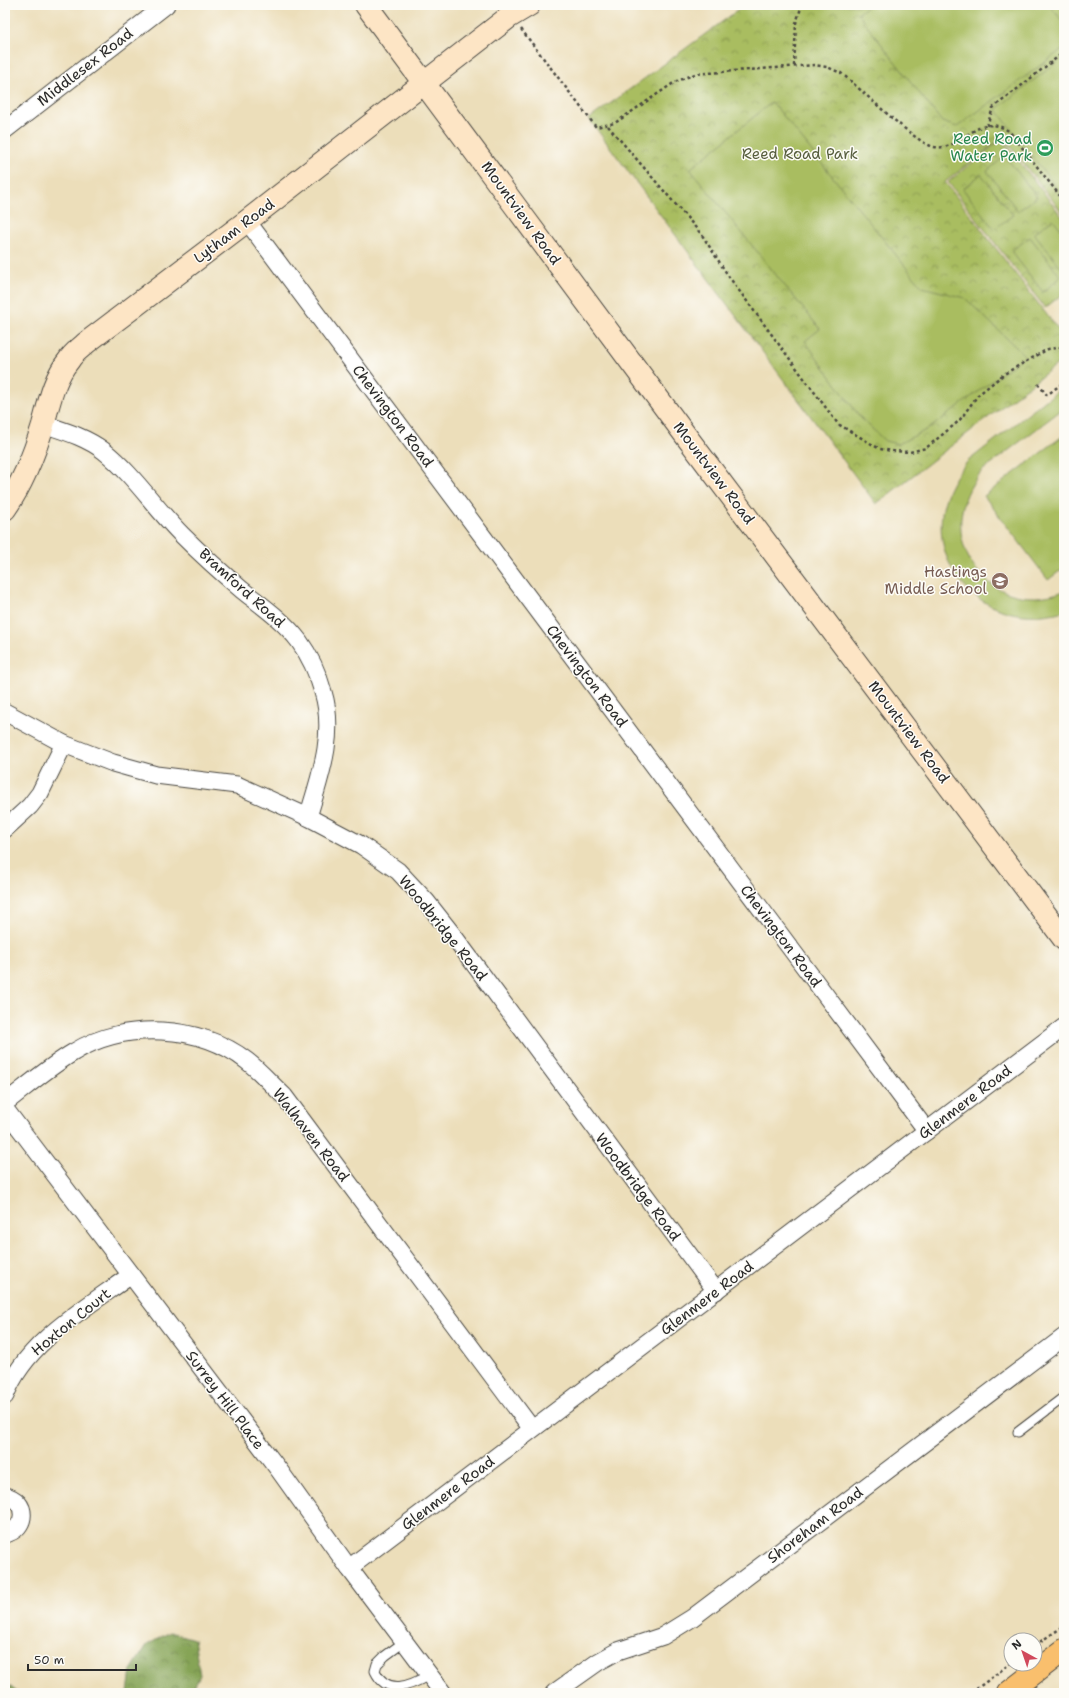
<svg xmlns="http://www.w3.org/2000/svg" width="1069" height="1698" font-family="'Shantell Sans',sans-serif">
	<defs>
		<pattern id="forest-crowns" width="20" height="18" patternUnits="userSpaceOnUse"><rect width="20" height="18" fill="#86a457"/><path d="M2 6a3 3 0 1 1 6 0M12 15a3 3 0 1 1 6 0" fill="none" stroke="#6e8648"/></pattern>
		<pattern id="park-crowns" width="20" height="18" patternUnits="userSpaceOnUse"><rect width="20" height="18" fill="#a9bd61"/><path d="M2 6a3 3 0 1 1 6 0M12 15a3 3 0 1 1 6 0" fill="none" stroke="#8a9a50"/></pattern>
	</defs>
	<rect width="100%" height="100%" fill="#fdfcf7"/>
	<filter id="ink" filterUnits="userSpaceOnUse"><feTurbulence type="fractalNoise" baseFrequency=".025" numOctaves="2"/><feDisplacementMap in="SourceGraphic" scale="8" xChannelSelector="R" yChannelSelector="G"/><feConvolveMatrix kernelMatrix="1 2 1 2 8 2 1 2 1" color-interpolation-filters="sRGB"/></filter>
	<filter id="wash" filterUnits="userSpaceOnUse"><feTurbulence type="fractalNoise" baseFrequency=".012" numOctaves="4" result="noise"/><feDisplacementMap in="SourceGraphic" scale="16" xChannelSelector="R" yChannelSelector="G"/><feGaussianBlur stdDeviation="0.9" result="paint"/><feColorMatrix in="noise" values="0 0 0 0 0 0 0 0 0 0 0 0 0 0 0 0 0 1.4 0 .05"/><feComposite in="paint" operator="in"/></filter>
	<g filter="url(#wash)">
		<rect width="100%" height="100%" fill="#ecdeba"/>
		<g fill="url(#forest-crowns)" stroke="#586841">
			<path d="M170,1632L194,1639L200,1675L191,1693H128L131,1670L147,1645Z"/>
			<path d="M5,1682L18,1693H5Z"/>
		</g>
		<g fill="url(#park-crowns)" stroke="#6a7446">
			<path d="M745,5H1064V215L1003,137L945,182L1064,337V359L876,504L589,119Z"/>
			<path d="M1002,139L1064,219V293L1045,308L948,182Z"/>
		</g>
		<g fill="#a9bd61" stroke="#6a7446">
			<path d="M869,5H1049L1064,23V48L957,127L942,122L858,14Z"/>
			<path d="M1064,57V198L996,109Z"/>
			<path d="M772,102L922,287L965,298L1025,356L930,428L898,444L885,441L860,417L805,341L820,329L690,169Z"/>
			<path d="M1005,156L1037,197L1018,211L987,171Z"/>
			<path d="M981,174L1013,215L994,229L963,189Z"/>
			<path d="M1053,219L1064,233V271L1034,233Z"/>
			<path d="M1030,237L1061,277L1043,292L1011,251Z"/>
			<path d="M1064,386V408L983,470C927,532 985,621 1064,591V611C969,638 901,535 968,461Z"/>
			<path d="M1064,435V568L1048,580L984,496Z"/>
		</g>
	</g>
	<g filter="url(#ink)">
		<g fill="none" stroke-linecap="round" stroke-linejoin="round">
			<defs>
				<g id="lane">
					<path d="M1018,1432L1064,1397"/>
					<path d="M404,1642L385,1656L377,1664L375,1671C387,1696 410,1686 429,1675"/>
				</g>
				<g id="street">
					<path d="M5,130L166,5"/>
					<path d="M247,221L927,1131"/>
					<path d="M43,424C64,431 86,437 104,451C133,474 155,508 182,535C201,554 222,573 242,590C262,606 283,620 299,641C310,656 318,674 323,692C336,734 320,777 308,817"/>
					<path d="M5,712L64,744L113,763L156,775L237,785L308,817L361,845L398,871L426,901L452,934L716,1291"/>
					<path d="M5,829L30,806L40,793L64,744"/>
					<path d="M5,1103C27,1086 50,1066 74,1052C124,1021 200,1024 247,1061C260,1071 272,1085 284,1096L532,1429"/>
					<path d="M5,1109L279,1470L349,1568L443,1693"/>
					<path d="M5,1396C25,1342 86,1308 131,1275"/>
					<path d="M5,1496C28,1500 28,1529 5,1534"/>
					<path d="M349,1568L1064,1027"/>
					<path d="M554,1693L598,1662L618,1651L663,1636L692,1618L1064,1337"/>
				</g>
				<g id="secondary">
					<path d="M366,5L686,436L1064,939"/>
					<path d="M5,509C23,483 34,455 43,425C49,403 54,378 69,360C73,353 81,348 86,343L247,221L509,17L529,5"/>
				</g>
				<path id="primary" d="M1008,1693L1064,1650"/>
			</defs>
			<use href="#lane" stroke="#484640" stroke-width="11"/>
			<use href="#street" stroke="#484640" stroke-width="19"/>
			<use href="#secondary" stroke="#484640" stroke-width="24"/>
			<use href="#primary" stroke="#484640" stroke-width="24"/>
			<g stroke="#484640" stroke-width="2.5" stroke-dasharray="3 3" stroke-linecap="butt">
				<path d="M521,29L596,127L615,123L675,82L695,74L814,65L827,67L841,73C859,87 916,144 934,147C962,152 978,109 1010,132L1064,201"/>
				<path d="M794,66L796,23L802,5"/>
				<path d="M608,126L702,235L729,277L838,424L880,449L893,451L910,452L926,448L959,421L978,395L1004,374L1048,349L1064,347"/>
				<path d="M987,126L993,108L1064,52"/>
				<path d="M1038,384L1047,395L1064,382"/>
				<path d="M1035,1645L1064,1626"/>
				<path d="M971,1693L1011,1663"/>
			</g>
			<use href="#lane" stroke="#fff" stroke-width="9"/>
			<use href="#street" stroke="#fff" stroke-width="17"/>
			<use href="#secondary" stroke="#fde5c5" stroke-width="22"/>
			<use href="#primary" stroke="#f9bf6d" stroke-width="22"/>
		</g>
	</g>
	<defs>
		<symbol id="stadium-disc" viewBox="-11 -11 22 22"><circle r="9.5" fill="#2e9e5b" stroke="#fdfcf7"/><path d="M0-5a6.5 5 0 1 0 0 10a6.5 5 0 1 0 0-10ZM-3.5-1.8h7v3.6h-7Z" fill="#fff"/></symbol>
		<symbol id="school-disc" viewBox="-11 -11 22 22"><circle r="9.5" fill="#8d6e63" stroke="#fdfcf7"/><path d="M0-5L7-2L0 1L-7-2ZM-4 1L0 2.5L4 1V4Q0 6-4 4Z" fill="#fff"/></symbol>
	</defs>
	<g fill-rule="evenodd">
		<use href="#stadium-disc" x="1035" y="138" width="20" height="20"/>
		<use href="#school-disc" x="990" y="571" width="20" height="20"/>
	</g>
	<g text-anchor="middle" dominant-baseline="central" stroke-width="3" stroke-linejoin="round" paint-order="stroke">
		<g font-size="15" fill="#2b2b2b" stroke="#fdfcf7">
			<text transform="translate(85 67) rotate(-38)">Middlesex Road</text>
			<text transform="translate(521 213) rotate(54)">Mountview Road</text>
			<text transform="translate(234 231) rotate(-37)">Lytham Road</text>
			<text transform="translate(393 416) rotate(53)">Chevington Road</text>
			<text transform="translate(714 473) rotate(53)">Mountview Road</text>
			<text transform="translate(242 588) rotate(42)">Bramford Road</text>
			<text transform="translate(587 676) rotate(53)">Chevington Road</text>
			<text transform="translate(909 732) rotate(53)">Mountview Road</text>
			<text transform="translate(443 928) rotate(51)">Woodbridge Road</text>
			<text transform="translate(781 936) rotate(53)">Chevington Road</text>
			<text transform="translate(965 1102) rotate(-37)">Glenmere Road</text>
			<text transform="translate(311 1135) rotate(52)">Walhaven Road</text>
			<text transform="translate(638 1187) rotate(53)">Woodbridge Road</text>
			<text transform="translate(707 1298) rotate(-37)">Glenmere Road</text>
			<text transform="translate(71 1322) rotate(-39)">Hoxton Court</text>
			<text transform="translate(225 1400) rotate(53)">Surrey Hill Place</text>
			<text transform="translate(448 1493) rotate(-37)">Glenmere Road</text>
			<text transform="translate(815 1525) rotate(-37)">Shoreham Road</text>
		</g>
		<g font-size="15" fill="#27864d" stroke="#fdfcf7" text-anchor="end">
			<text x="1032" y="139">Reed Road<tspan x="1032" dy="17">Water Park</tspan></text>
		</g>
		<g font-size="15" fill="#575e3e" stroke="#fdfcf7">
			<text x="800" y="154">Reed Road Park</text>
		</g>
		<g font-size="15" fill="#785e54" stroke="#fdfcf7" text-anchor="end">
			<text x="987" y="572">Hastings<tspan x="987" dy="17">Middle School</tspan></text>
		</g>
	</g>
	<rect width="1069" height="1698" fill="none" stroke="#fdfcf7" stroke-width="20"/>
	<g transform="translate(1023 1652) rotate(320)"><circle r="19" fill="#fdfcf7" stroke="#a9a8a5"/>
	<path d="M0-3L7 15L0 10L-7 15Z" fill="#d1495b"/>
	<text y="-6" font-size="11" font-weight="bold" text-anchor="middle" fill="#2b2b2b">N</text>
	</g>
	<path d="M28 1664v6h108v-6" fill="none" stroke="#2b2b2b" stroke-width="2"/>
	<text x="34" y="1664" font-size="12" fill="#2b2b2b" stroke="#fdfcf7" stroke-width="3" paint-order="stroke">50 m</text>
</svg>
